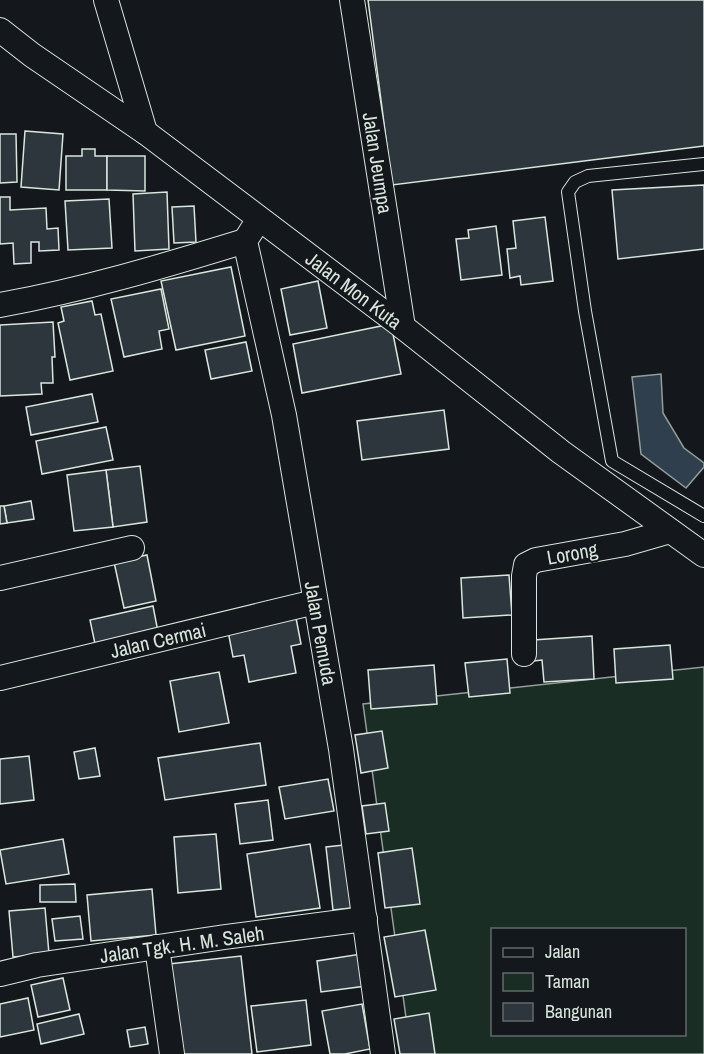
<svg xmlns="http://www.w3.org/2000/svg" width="704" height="1054" font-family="'Archivo Narrow',sans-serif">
	<rect width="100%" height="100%" fill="#14181c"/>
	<path fill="#1a2d24" stroke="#939e99" stroke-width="1.5" fill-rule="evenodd" d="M704,667V1054H411L363,704ZM492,930H684V1034H492Z"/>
	<path fill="#2f3f4d" stroke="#939e99" stroke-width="1.5" d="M661,374L663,413L684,448L704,463V467L686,488L641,454L632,377Z"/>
	<g fill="#2c363c" stroke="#d8e6dc" stroke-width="1.5">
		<path d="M368,0H704V146L392,185Z"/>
		<path d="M25,131L63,134L59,190L21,187Z"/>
		<path d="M0,134H16L17,182L0,183Z"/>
		<path d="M82,149H95V156H107V190H66V156H82Z"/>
		<path d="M107,156H145V191L107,190Z"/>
		<path d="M704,185V249L618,259L612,190Z"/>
		<path d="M167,192L169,249L135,251L133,194Z"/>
		<path d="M0,197H10V210L46,208L47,229L58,228L59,250L39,251V242H31V263L14,264L13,243L0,244Z"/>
		<path d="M109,199L112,248L68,250L65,201Z"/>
		<path d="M194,206L196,242L174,243L172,207Z"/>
		<path d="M545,217L553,281L521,285L520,276L510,278L507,249L516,248L513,221Z"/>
		<path d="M496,226L502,275L461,280L456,239L469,238L468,230Z"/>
		<path d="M231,267L245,336L176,350L161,281Z"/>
		<path d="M318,281L327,328L290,335L281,289Z"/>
		<path d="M161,289L169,329L159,331L162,349L124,357L111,299Z"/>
		<path d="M92,301L95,315L101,314L113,371L70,380L58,323L64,321L61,307Z"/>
		<path d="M53,322L55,357H52L53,383H41L42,394L0,396V325Z"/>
		<path d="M391,324L401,374L302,393L293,344Z"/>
		<path d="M246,342L252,371L211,379L205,350Z"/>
		<path d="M92,394L98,422L31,435L26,407Z"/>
		<path d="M444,410L449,449L362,460L357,421Z"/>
		<path d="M106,427L113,460L42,474L36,441Z"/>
		<path d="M140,466L147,522L113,527L106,470Z"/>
		<path d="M106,470L113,527L74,531L67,475Z"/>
		<path d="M31,501L34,519L7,523L4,506Z"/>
		<path d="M0,506H4L7,523L0,524Z"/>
		<path d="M147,555L156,601L124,608L114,562Z"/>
		<path d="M509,575L512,615L463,618L461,578Z"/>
		<path d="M153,606L158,632L95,644L90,620Z"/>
		<path d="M296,618L301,644L291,646L296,673L249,682L244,655L233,657L228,631Z"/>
		<path d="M592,636L594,679L544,682L542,660L534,661L533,640Z"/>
		<path d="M670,645L673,679L616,683L614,649Z"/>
		<path d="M507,659L510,693L469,697L465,663Z"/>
		<path d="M434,665L437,704L371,709L368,670Z"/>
		<path d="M219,672L229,723L179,732L170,681Z"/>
		<path d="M382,731L388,768L361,773L355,735Z"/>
		<path d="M260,743L266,785L165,800L158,758Z"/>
		<path d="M95,748L100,776L79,779L74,752Z"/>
		<path d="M29,756L34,800L0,804V759Z"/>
		<path d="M328,779L334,811L285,819L279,787Z"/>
		<path d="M268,800L273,840L240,844L235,804Z"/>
		<path d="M385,803L389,831L366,834L362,806Z"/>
		<path d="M216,834L221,889L178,893L174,837Z"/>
		<path d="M63,839L69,874L6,884L0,850Z"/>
		<path d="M310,844L320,908L256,917L247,854Z"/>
		<path d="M353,844L360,907L333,910L326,847Z"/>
		<path d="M412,848L420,904L385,908L378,853Z"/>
		<path d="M75,884L76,902H40V885Z"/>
		<path d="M152,889L156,935L91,941L87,895Z"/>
		<path d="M45,908L49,954L13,957L9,911Z"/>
		<path d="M80,916L83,939L55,941L52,919Z"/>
		<path d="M425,930L436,990L395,997L384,937Z"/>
		<path d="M361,954L366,986L321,992L317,961Z"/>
		<path d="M241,956L252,1054H180L169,964Z"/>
		<path d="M63,978L70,1010L38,1017L31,985Z"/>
		<path d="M28,998L34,1030L0,1037V1004Z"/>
		<path d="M306,1000L311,1045L257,1052L251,1006Z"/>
		<path d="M362,1004L370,1049L345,1054H330L322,1011Z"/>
		<path d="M429,1013L435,1054H400L394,1019Z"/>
		<path d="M79,1014L84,1034L41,1044L37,1024Z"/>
		<path d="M145,1027L148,1044L130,1047L127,1030Z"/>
	</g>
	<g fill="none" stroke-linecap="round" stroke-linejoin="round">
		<defs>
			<path id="lane" d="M704,164L588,176L575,182L568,192L585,311L612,461L704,516"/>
			<g id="street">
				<path d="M106,0L145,132"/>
				<path d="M352,0L403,327"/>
				<path d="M0,30L32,55L145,132L403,327L561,452L704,555"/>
				<path d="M259,219L245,241L284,415L341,749L383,1054"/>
				<path d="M0,305C83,290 164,266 245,241"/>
				<path d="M0,578L132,548"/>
				<path d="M524,654V576L526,565L536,560L625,544L670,531"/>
				<path d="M0,678L315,602"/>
				<path d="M157,947L172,1054"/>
				<path d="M0,974L37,965L225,937L365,919"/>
			</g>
		</defs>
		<use href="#lane" stroke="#d8e6dc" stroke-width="14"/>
		<use href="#street" stroke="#d8e6dc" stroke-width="26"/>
		<use href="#lane" stroke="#14181c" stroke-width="12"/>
		<use href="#street" stroke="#14181c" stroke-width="24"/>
	</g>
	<g text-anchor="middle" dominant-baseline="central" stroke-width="4.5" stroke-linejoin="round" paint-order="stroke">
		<g font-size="20" fill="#d8e6dc" stroke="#14181c">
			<text transform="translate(378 163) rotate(81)">Jalan Jeumpa</text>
			<text transform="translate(354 290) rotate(37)">Jalan Mon Kuta</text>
			<text transform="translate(572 553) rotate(-10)">Lorong</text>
			<text transform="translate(321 633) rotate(80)">Jalan Pemuda</text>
			<text transform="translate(158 640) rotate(-13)">Jalan Cermai</text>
			<text transform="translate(182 944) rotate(-8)">Jalan Tgk. H. M. Saleh</text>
		</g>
	</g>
	<rect x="491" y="928" width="195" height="108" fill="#14181c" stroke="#626a69" stroke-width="1.5"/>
	<rect x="503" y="948" width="30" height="9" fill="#14181c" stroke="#626a69" stroke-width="1.5"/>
	<text x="545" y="958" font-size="18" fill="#d8e6dc">Jalan</text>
	<rect x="503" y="973" width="30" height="18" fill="#1a2d24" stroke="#626a69" stroke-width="1.5"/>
	<text x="545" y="988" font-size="18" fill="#d8e6dc">Taman</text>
	<rect x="503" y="1003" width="30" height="18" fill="#2c363c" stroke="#626a69" stroke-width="1.5"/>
	<text x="545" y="1018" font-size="18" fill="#d8e6dc">Bangunan</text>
</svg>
